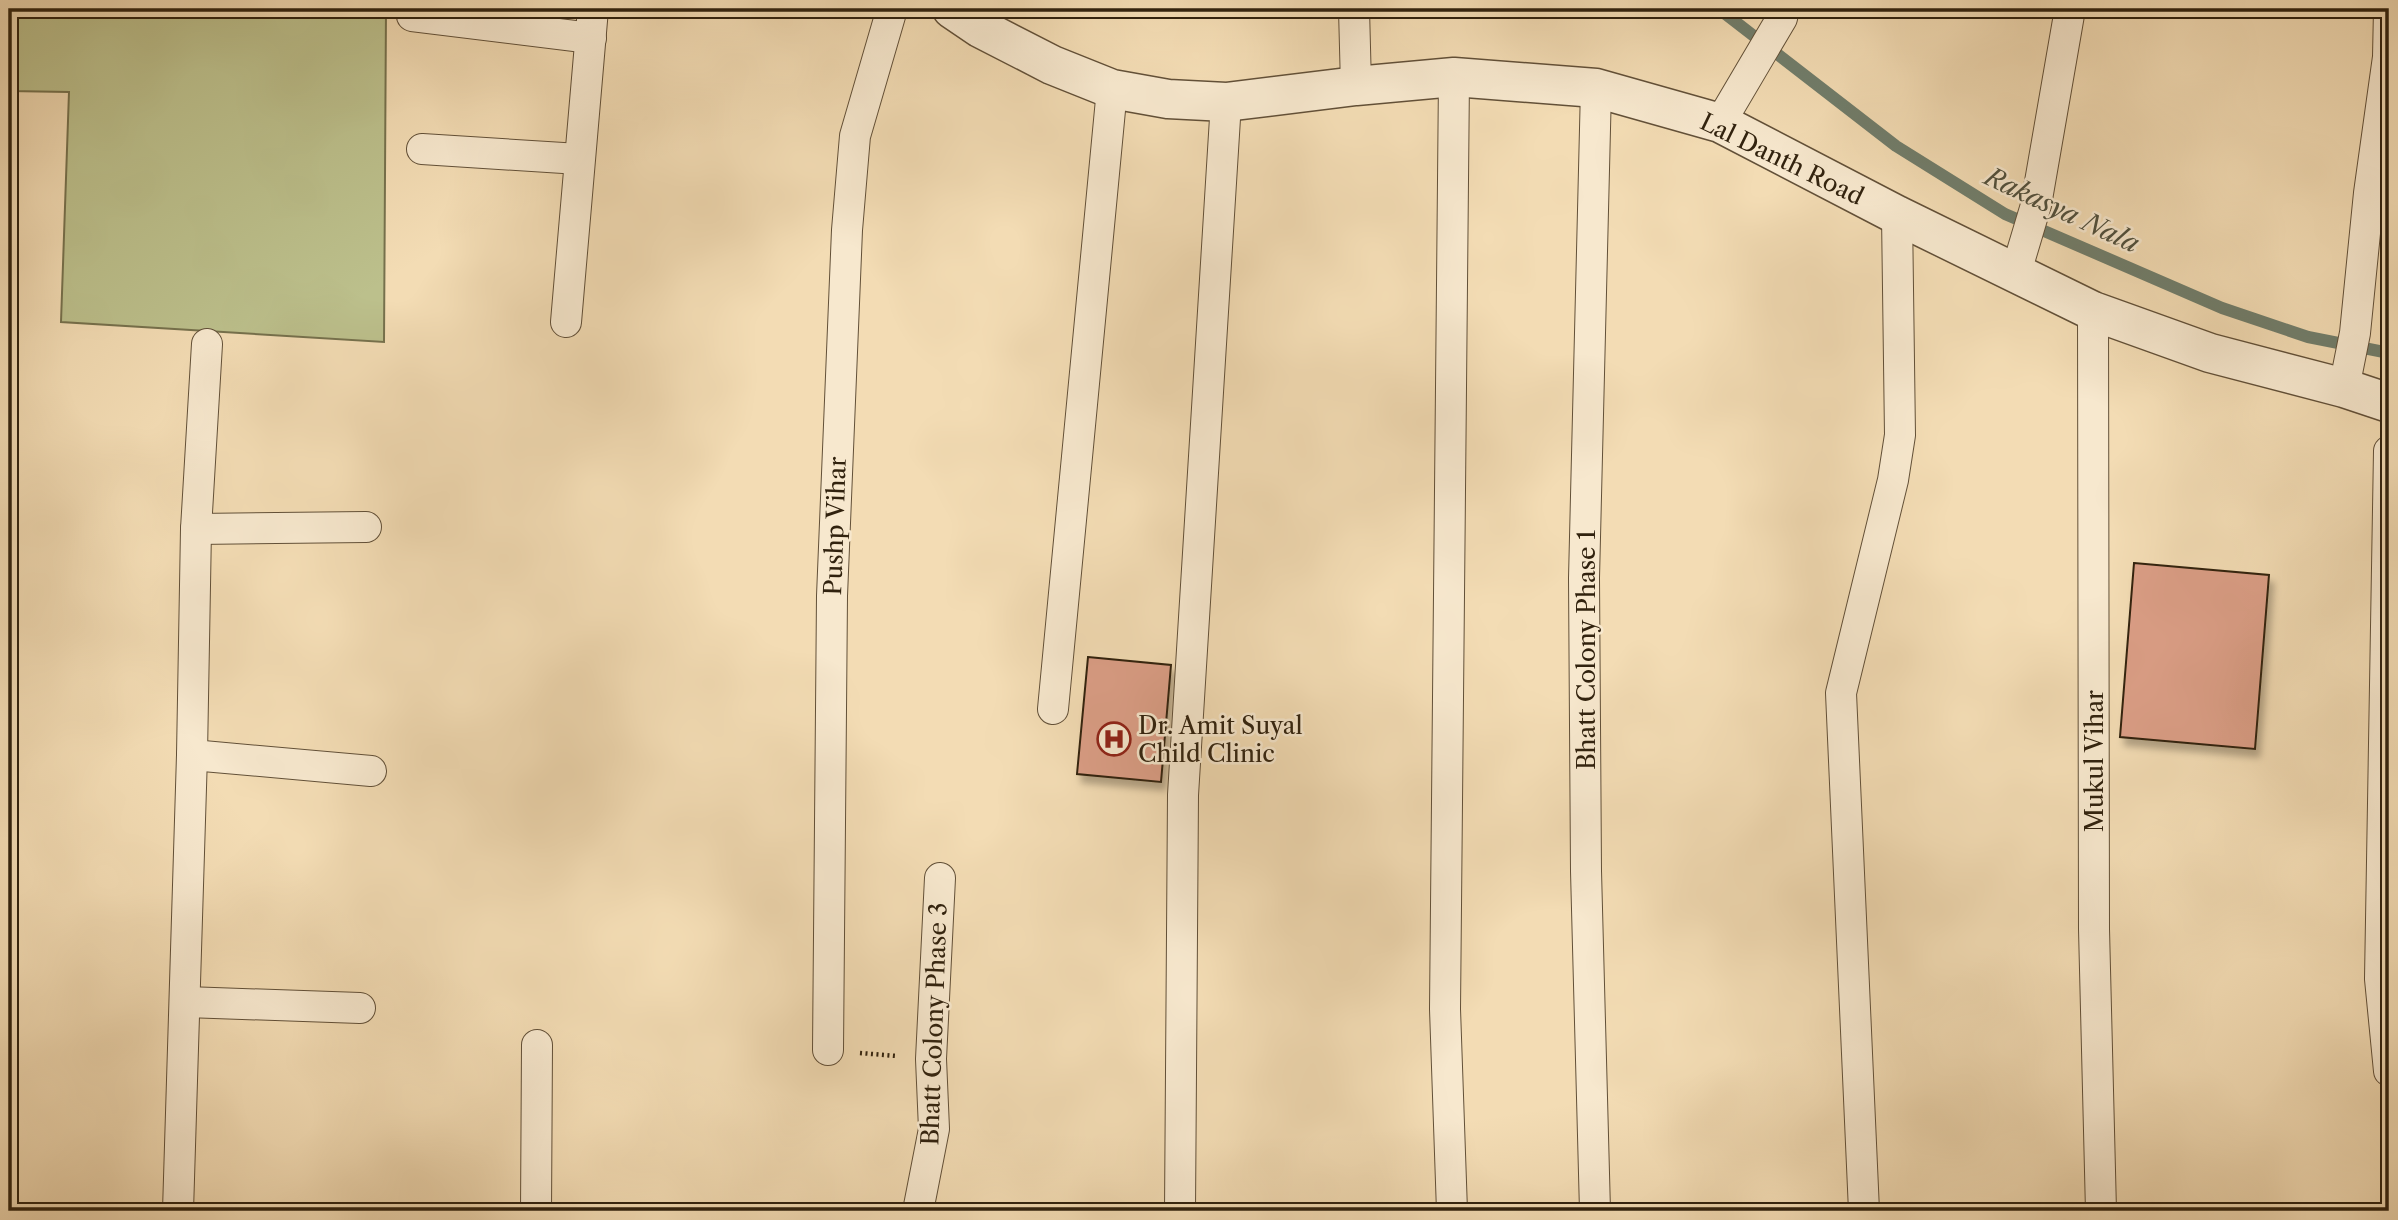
<svg xmlns="http://www.w3.org/2000/svg" width="2398" height="1220" font-family="'Libre Caslon Text',serif">
	<defs>
		<filter id="shadow"><feDropShadow dx="4.5" dy="8" stdDeviation="3.5" flood-color="#0004"/></filter>
	</defs>
	<rect width="100%" height="100%" fill="#f3dcb4"/>
	<filter id="stains"><feTurbulence type="fractalNoise" baseFrequency=".00286" numOctaves="4"/><feColorMatrix values="0 0 0 0 .2 0 0 0 0 .09 0 0 0 0 .02 0 0 0 .5 -.17"/></filter>
	<radialGradient id="worn" r=".72"><stop offset=".6" stop-color="#630" stop-opacity="0"/><stop offset="1" stop-color="#630" stop-opacity=".3"/></radialGradient>
	<path fill="#bcc08c" stroke="#76714d" stroke-width="2" d="M9,9H386L384,342L61,322L69,92L9,91Z"/>
	<g fill="none" stroke-linecap="round" stroke-linejoin="round">
		<path stroke="#717e6c" stroke-width="12" d="M1719,9L1896,146L2005,214L2222,308L2308,337L2389,353"/>
	</g>
	<g fill="#db9e86" stroke="#31220e" stroke-width="2" filter="url(#shadow)">
		<path d="M2134,563L2269,575L2255,749L2120,737Z"/>
		<path d="M1088,657L1171,665L1161,782L1077,774Z"/>
	</g>
	<g fill="none" stroke-linecap="round" stroke-linejoin="round">
		<defs>
			<g id="minor">
				<path d="M1354,9L1356,86"/>
				<path d="M412,16L591,38"/>
				<path d="M1720,123L1782,18L1784,9"/>
				<path d="M422,149L579,159"/>
				<path d="M2016,272L2036,205L2070,9"/>
				<path d="M2093,311L2094,929L2101,1211"/>
				<path d="M566,322L593,9"/>
				<path d="M2344,388L2355,333L2369,193L2388,57L2389,9"/>
				<path d="M2389,451L2380,979L2389,1071"/>
				<path d="M196,529L366,527"/>
				<path d="M1053,709L1112,89"/>
				<path d="M192,755L371,771"/>
				<path d="M186,1002L360,1008"/>
				<path d="M828,1050L832,596L847,230L855,136L892,9"/>
				<path d="M178,1211L192,755L196,529L207,344"/>
				<path d="M536,1211L537,1045"/>
				<path d="M918,1211L934,1129L931,1059L940,878"/>
				<path d="M1180,1211L1183,795L1226,102"/>
				<path d="M1452,1211L1445,1009L1454,77"/>
				<path d="M1595,1211L1586,871L1584,578L1596,88"/>
				<path d="M1864,1211L1841,693L1893,480L1900,435L1897,215"/>
			</g>
			<path id="tertiary" d="M952,9L980,28L1052,65L1112,89L1168,99L1226,102L1356,86L1454,77L1596,88L1720,123L1897,215L2093,311L2210,353L2344,388L2389,403"/>
		</defs>
		<use href="#minor" stroke="#625038" stroke-width="32"/>
		<use href="#tertiary" stroke="#625038" stroke-width="41"/>
		<path stroke="#31220e" stroke-width="4.5" stroke-dasharray="2 3.5" stroke-linecap="butt" d="M860,1053L897,1056"/>
		<use href="#minor" stroke="#f7e8ce" stroke-width="30"/>
		<use href="#tertiary" stroke="#f7e8ce" stroke-width="38"/>
	</g>
	<defs>
		<symbol id="hospital-ring" viewBox="-11 -11 22 22"><circle r="9.5" fill="#f7e8ce" stroke="#8f2418" stroke-width="1.5"/><path d="M-5-5h3v3.5h4V-5h3V5h-3V1.5h-4V5h-3Z" fill="#8f2418"/></symbol>
	</defs>
	<g fill-rule="evenodd">
		<use href="#hospital-ring" x="1095" y="720" width="38" height="38"/>
	</g>
	<g text-anchor="middle" dominant-baseline="central" stroke-width="5" stroke-linejoin="round" paint-order="stroke">
		<g font-size="24" fill="#31220e" stroke="#f7e8ce">
			<text transform="translate(1782 159) rotate(26)">Lal Danth Road</text>
			<text transform="translate(835 526) rotate(-88)">Pushp Vihar</text>
			<text transform="translate(1586 650) rotate(-90)">Bhatt Colony Phase 1</text>
			<text transform="translate(2094 761) rotate(-90)">Mukul Vihar</text>
			<text transform="translate(934 1024) rotate(-88)">Bhatt Colony Phase 3</text>
		</g>
		<g font-size="24" fill="#31220e" stroke="#f7e8ce" text-anchor="start">
			<text x="1138" y="725">Dr. Amit Suyal<tspan x="1138" dy="28">Child Clinic</tspan></text>
		</g>
		<g font-size="26" font-style="italic" fill="#51503d" stroke="#f7e8ce">
			<text transform="translate(2062 210) rotate(25)">Rakasya Nala</text>
		</g>
	</g>
	<rect width="2398" height="1220" fill="none" stroke="#f3dcb4" stroke-width="35"/>
	<rect x="10" y="10" width="2377" height="1199" fill="none" stroke="#31220e" stroke-width="3.5"/>
	<rect x="18" y="18" width="2363" height="1185" fill="none" stroke="#31220e" stroke-width="2"/>
	<rect width="100%" height="100%" filter="url(#stains)"/>
	<rect width="100%" height="100%" fill="url(#worn)"/>
</svg>
